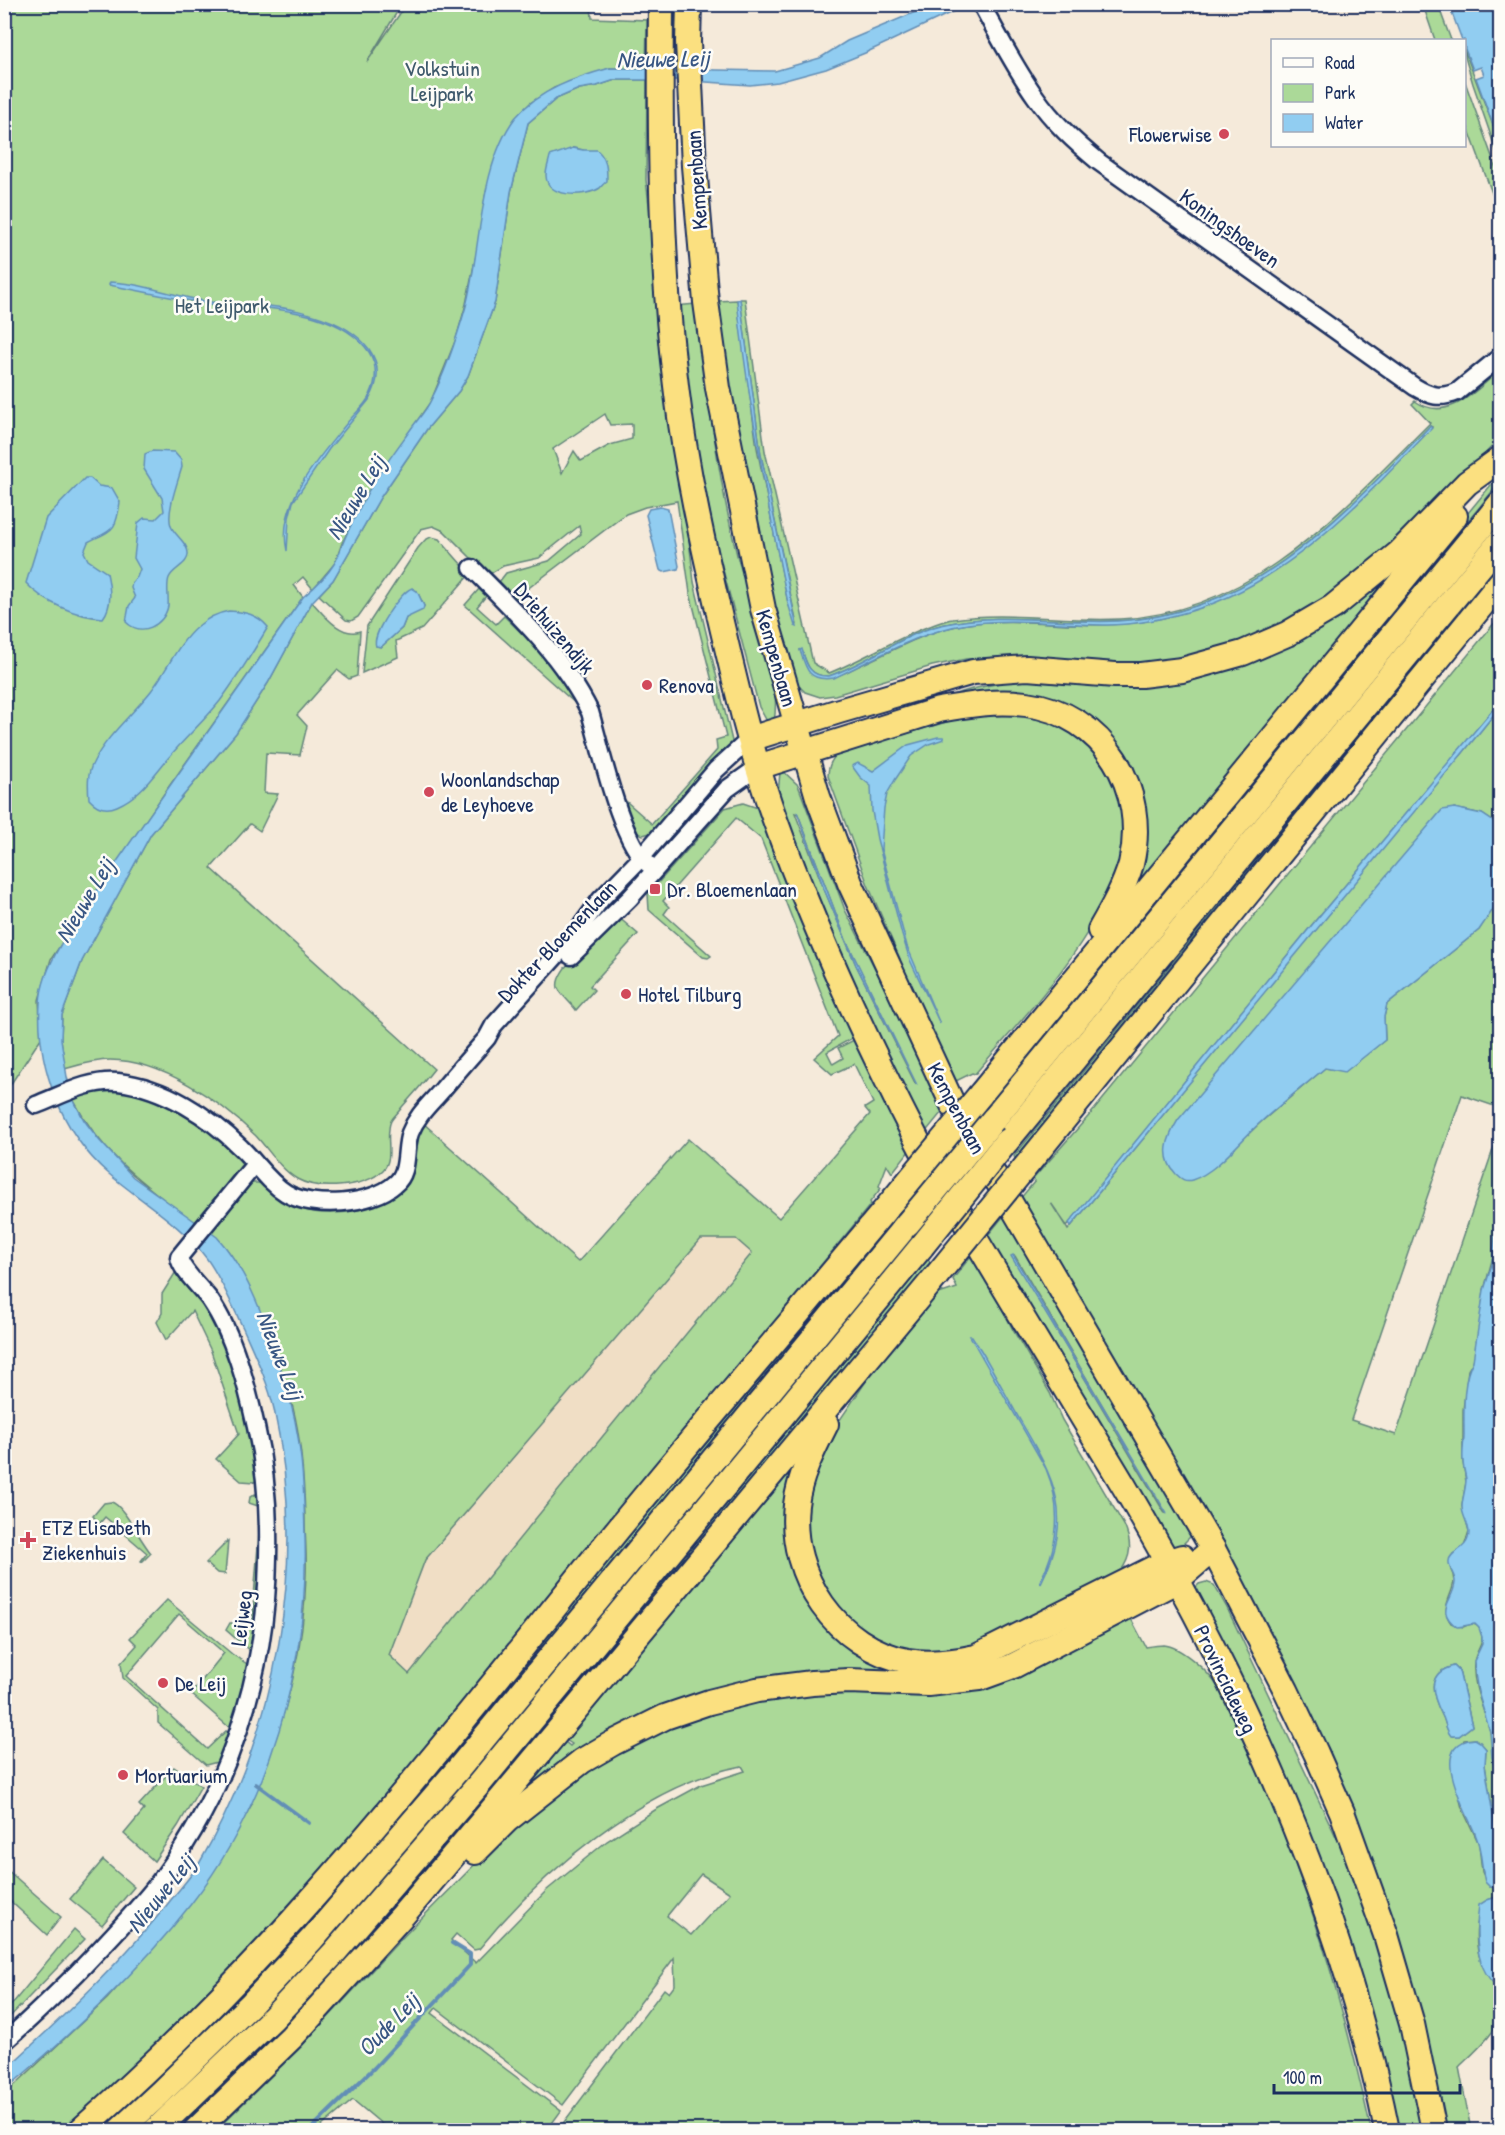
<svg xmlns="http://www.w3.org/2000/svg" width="1505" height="2135" font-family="'Patrick Hand',sans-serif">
	<rect width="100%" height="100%" fill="#f5eada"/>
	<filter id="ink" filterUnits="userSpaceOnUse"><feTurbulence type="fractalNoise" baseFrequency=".0167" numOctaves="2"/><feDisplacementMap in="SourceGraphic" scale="12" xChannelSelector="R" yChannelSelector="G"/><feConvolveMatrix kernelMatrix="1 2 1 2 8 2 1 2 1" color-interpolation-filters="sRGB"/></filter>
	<g filter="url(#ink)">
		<path fill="#f0dec5" d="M701,1239H736L752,1252L410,1674L389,1654L425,1560Z"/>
		<g fill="#abd998" stroke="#63847b" stroke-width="1.5" fill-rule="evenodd">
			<path d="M4,5H397V12L367,62L401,12V5H591L592,18L647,20L646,69L610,68L554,88L530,103L515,119L502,141L493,167L485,197L480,236L466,304L456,339L431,401L369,490L342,543L335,563L313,589L303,577L294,585L303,597L170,785L51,959L39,1000L41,1038L5,1093Z"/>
			<path d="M1423,5H1438L1451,40H1435Z"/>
			<path d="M1464,49L1500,144V162L1473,84L1465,57Z"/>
			<path d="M1464,79L1500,179V215L1465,119Z"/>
			<path d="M615,80H647L646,180L694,582L732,741L731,749L657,831L643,835L632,830L619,795L652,824L717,750L716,740L726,737L690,593L677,501L645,507L626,514L514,599L499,582L506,573L549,561L581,534L579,526L539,558L503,566L488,575L444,531L433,526L421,529L358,617L351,621L346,620L319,595L333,580L380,498L427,429L459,391L468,376L495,302L511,192L528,123L556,99L579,89L597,86ZM573,148L583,150L599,188L584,193ZM605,414L610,425L632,424V439L610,445L581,461L574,451L562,473L553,449Z"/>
			<path d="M740,299H745L765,451L813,663L829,673C862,660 893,640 927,627C936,624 944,620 953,619C1008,611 1065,622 1120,619C1255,612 1341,511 1430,423L1412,404L1415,401C1448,424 1476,390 1500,370V438L1409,533L1326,601L1239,646L1138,667L1004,657L966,659L932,666L835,695L820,697L805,692L796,683L787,667L738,451L717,301L737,300L757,448L788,603L797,625L761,455ZM1430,426L1432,427C1346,517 1254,615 1122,624C1071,628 1020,617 968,624C930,629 898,648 863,664C852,669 841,676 830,678C808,680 807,667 800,650H802C807,665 810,677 829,676C868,663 901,635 941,625C1000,611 1059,624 1118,621C1253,615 1342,516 1430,426Z"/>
			<path d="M696,304C707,387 717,473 737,555C750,606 783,669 774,722L768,723L759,707L717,547L684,389L675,306Z"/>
			<path d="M1500,474V482L1468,521L1466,520L1468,522L1440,556H1437L1439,557L1409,593H1407L1408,594L1353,661H1351L1352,662L1325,696H1322L1324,697L1296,731H1293L1295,732L1265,768H1263L1264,769L1238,800L1236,801L1237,802L1210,835L1208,834L1209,837L1182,869H1180L1181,870L1153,904H1151L1152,905L1124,939L1123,938V940L986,1108L984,1104L1024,1053Z"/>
			<path d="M431,537L439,539L470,574L422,629L396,641L398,657L362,673L367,626L418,548L425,540ZM417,591L424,606L406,618L402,628L381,647L376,646C375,622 400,607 417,591Z"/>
			<path d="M1414,547L1122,902L1134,792L1047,700L844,728L972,689L1014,680L1215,666Z"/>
			<path d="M1500,563V571L1015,1159L1014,1156L1054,1107L1449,625L1451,626L1450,624L1477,591L1479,592L1478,590Z"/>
			<path d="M479,589L486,596L477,607L496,624L504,616L543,654L577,705L465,605Z"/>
			<path d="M312,602C324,615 341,638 360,631L357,676L349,679L337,670L297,715L307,726L300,755L266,753L264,793L278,794L260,831L250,824L211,868L434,1069C424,1082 413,1095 402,1107C399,1112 393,1117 391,1121C384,1135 395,1158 383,1170C365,1188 318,1191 297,1179C280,1169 269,1150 256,1136C220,1101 162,1060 110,1060C94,1060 79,1065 65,1069L61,1039L62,1015L82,961L151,834L236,733L268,683Z"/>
			<path d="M1500,616V701L1431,784L1462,754L1500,707V826L1482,814L1454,808L1214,1167L1261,1122L1325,1068L1345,1071L1385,1040L1384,1017L1387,1004L1479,930L1500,897V1108L1462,1095L1351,1420L1396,1435L1500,1129V1201L1497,1213L1494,1253L1484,1290L1477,1346L1473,1362L1468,1370L1463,1410V1462L1466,1482L1462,1506L1469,1531L1464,1547L1453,1554L1451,1570C1462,1589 1436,1604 1451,1623L1463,1627C1470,1623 1478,1622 1481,1632C1485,1644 1475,1651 1474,1663C1472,1686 1484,1709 1490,1731C1494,1746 1492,1762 1498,1777L1500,1859L1485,1765L1486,1749L1480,1742L1475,1739L1464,1740L1452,1768L1462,1808L1479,1844L1482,1872L1490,1887L1500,1888V1896L1487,1900C1484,1908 1477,1918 1477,1926C1474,1950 1482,1970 1497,1987C1497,1999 1501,2008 1500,2015C1499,2031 1470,2056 1459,2067L1471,2130H1443L1384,1896L1019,1200L1035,1181L1033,1179L1094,1110ZM1428,787L1327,916L1068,1230L1051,1203L1067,1226L1316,920ZM1454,1666L1459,1671L1472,1726L1459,1736H1452C1445,1729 1446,1722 1442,1715C1432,1695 1425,1673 1454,1666Z"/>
			<path d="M1001,713C1043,715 1072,726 1100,760C1182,859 1034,1003 975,1074L972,1073L956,1081H951L898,960L900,959L868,885L828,776C828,768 831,760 837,754L953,720Z"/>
			<path d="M780,772H784L798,785L845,910L946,1107L924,1134L858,1004L778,795ZM795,813L798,814L846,940L916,1085L856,965L824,889Z"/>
			<path d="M743,803L761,809L856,1036L827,1052L833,1064L843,1058L838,1048L858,1038L913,1146L892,1173L887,1165L879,1186L881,1188L870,1202L871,1204C749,1352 628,1501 506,1649C368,1818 227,1986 62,2130H5L4,2095L107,1999L176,1922L220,1860L252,1804H250C282,1733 304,1655 306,1576C307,1556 305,1537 305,1517C304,1481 302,1443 293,1408C285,1378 274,1347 262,1318C250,1290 234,1247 207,1231L250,1183H260C271,1193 283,1203 298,1208C333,1220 386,1211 407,1179C419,1162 415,1140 422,1122L578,1262L688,1139L779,1218L870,1114L865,1108L873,1103L854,1064L832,1074L814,1058L838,1036L761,839L736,818L663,901L669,907L664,914L711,956L708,958L703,957L649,910L648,894L725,808ZM701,1239H736L752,1253L409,1674L389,1655L425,1560Z"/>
			<path d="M617,916L638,934L590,986L594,990L576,1010C571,1003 561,995 558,988C552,970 605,928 617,916Z"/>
			<path d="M107,1088C117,1089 129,1089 139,1092C182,1103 216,1134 248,1163L196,1224C146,1186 103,1157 73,1099L93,1089Z"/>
			<path d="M899,1207L901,1211C776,1362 652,1514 527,1665C392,1828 257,1989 100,2130H92L116,2109Z"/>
			<path d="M1006,1213L1191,1532L1190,1537L1182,1545L1171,1546L984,1240ZM1012,1256H1015L1166,1514L1164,1512Z"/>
			<path d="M914,1233L916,1239L588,1639L349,1919L270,2004L142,2130H132Z"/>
			<path d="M974,1252L1013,1330L1050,1393L1062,1420L1124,1525C1132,1543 1132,1556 1120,1572L989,1647L912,1655L853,1628L812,1574L804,1500L833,1430L875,1368L941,1290V1293L943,1291L942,1293L957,1288L953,1279Z"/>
			<path d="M928,1259L931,1264L601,1666L338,1973L184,2130H179L178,2129L214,2095H218L216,2093L252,2057L253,2059L255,2057L253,2056L287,2020L290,2021L289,2019L332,1972H336L334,1970L363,1939H366L364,1937L392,1906L394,1907V1904L514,1762Z"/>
			<path d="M179,1267C191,1286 207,1305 217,1325C241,1373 250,1424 259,1476L255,1482L241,1481L216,1459L239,1434L211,1351L192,1311L166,1340L157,1322L162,1313V1294Z"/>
			<path d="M806,1448C806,1455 800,1465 797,1473C790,1493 787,1515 790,1536C793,1556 798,1578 808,1596C841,1653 913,1684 977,1665C999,1659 1018,1647 1038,1636C1065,1622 1092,1608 1119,1594L1123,1601C1107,1609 1090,1618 1074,1626C1070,1629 1064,1633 1058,1635C1056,1636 1053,1636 1051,1637C1027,1649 1003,1665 977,1671C925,1685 873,1676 820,1678C701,1684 593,1738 505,1816L504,1815L565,1742L570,1746L572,1744L566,1740Z"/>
			<path d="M255,1494L262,1498L264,1538L254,1652L250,1651L226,1630L230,1623H252L261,1507L249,1503L250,1497Z"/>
			<path d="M111,1502C123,1504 141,1542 151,1553L142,1562L141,1561L147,1553L105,1517L99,1524L93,1516L104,1503Z"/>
			<path d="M228,1541L225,1574L217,1573L206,1563Z"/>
			<path d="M1206,1582L1214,1585L1227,1608L1361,1889L1401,2013L1424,2130H1395L1383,2071L1196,1594L1195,1588L1199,1584Z"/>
			<path d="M167,1600L232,1654L250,1666L231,1729L191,1694L224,1653L179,1614L126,1676L207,1749L226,1731L230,1733L217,1762L206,1765L158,1723V1710L123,1678L121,1663L137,1645L130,1638Z"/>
			<path d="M1128,1613L1146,1647C1152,1646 1158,1645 1164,1645C1180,1646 1209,1672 1217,1686C1231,1708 1240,1736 1252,1760C1307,1878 1343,2003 1371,2130H1167L1163,2127L1159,2130H558L664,1989L669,1993L675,1985L674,1958L563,2105L436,2008L432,2013L561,2111L547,2130H389L353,2100L317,2130H216L298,2050L401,1939L484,1855L559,1787L650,1734L728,1706L819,1692L920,1693ZM742,1766L745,1771L701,1785L655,1810L607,1841L547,1890L476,1963L451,1940L456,1934L474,1950L479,1949C540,1874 644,1784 742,1766ZM701,1874L730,1893L691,1935L667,1916Z"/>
			<path d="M174,1767L201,1786L178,1826L154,1861L124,1834L144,1810L139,1805Z"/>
			<path d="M103,1860L134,1887L102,1925L70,1899Z"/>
			<path d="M5,1868L61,1917L47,1935L7,1898L5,1900Z"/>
			<path d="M74,1929L85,1939L5,2022V2006L8,2009Z"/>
		</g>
		<g fill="#91cdf1" stroke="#628eb6" stroke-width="1.5">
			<path d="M932,5H967L865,53L826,69L778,82L750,85L677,80H615L597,86L579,89L556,99L528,123L511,192L495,302L468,376L459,391L427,429L380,498L333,580L312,602L268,683L236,733L151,834L82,961L62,1015L61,1039L67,1077L73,1099L84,1120L99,1140L133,1177L217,1237C253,1277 269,1333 285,1383C302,1435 304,1482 305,1537C309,1664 270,1803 191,1904C137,1974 72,2033 5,2090V2070C64,2016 124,1960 174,1896C183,1885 193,1874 200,1862C278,1727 308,1562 274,1409C268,1382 254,1353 243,1328C232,1305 222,1280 207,1259C181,1224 142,1202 109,1174C61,1133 36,1065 40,1003C42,957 93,898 118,860C179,772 241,685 303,597C315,587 326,577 334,564C338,558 340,550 343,543C350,525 360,507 369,490C382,468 398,447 413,426C419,418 427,409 431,400C446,371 457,337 466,306C481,249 479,166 515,118C538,90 577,77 610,68L775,71L820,58L847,41Z"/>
			<path d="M1449,5H1500V144L1476,78L1484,75L1481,67L1473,70L1465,49L1464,40H1462Z"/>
			<path d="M573,148L583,150H597C607,159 607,168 607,181C604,183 602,186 600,188C586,197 546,199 546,175C546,169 549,162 550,156Z"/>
			<path d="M110,282C143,283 174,296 205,301C219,304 233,303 247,304C286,306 345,316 369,349C381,366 379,382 369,400L329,449L293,502L289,518L287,551C276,503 319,458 347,423C354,414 365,406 370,395C377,380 378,366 369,352C344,316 290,310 249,306C234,305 219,306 203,303C172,298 141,291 109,285Z"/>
			<path d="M740,299L761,455L797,627L795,626L788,603C767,503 748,402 737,300Z"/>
			<path d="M1430,426L1432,428C1362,501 1282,589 1180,614C1157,620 1132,625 1108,625C1062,625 1014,617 968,624C920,631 877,658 834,678C809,682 806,670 800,650L802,649C806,665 810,677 829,676C868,663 901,635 941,625C1000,611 1059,624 1118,621C1253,615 1342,516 1430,426Z"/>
			<path d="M152,451L174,452L181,460L182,467C178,481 166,512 171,526C174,535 188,543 188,553C189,565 173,568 169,578C166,586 169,597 168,606C164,626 141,637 126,622L129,606L135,598L131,588L132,582L137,577L140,569L134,558L138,523L144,518L156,519L164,511L162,498L144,469L145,454Z"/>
			<path d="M85,478H90L99,486L112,488L120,502C116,532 113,529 88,542L84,552L88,560L107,573C110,587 113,605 103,618C77,617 43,602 26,583L46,518Z"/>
			<path d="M660,507L668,509L679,566L678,569L664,572L660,570L646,515L649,509Z"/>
			<path d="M412,588L417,591L424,606L423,610L406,618L402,628L381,647L376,646C371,635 400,592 412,588Z"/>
			<path d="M229,611C246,612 257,614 268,627C253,652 238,677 220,701C205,720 186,737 170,756C154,774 141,796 117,806C106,811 97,808 89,799C88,787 87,774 93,763C107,735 132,715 151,691C167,671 177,644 197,627C206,619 217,613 229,611Z"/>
			<path d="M1500,701V707L1462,754L1071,1226L1069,1223L1316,920Z"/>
			<path d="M938,737H944V739L929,744L911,756L895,780L887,794L884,808L881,849L907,946L940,1024L910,960L902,935L877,839L872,811L871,786L860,777L852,766L858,763L873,771L908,745Z"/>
			<path d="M1454,808L1482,814L1500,826V897L1492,911L1479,930L1387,1004L1384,1017L1385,1040L1345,1072L1325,1068C1304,1086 1282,1103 1262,1121C1242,1138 1218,1172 1192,1180C1185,1182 1181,1179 1176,1174C1160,1157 1167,1138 1178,1120L1442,810Z"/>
			<path d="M797,812L846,940L917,1085L856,965L824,889Z"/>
			<path d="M1500,1201V1819L1498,1777L1492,1757L1490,1732L1478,1692L1475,1673L1474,1661L1482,1644V1637L1479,1628L1475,1624C1468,1624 1464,1627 1457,1627C1434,1610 1453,1602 1455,1583C1456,1575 1448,1569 1449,1561C1450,1550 1468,1551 1469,1533C1469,1524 1462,1516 1462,1507C1462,1498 1466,1489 1466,1479C1465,1473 1463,1467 1463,1461C1462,1452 1464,1443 1464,1434C1464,1412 1462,1380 1473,1361L1484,1290L1492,1264L1497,1213Z"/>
			<path d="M1013,1255L1167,1514L1011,1256Z"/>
			<path d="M970,1336H972L982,1352C995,1374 1007,1397 1020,1420C1055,1480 1075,1515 1041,1583L1040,1581C1059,1545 1062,1507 1046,1469Z"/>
			<path d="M1454,1666L1459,1671L1472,1726L1459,1736H1451C1445,1729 1446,1722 1442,1715C1432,1695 1425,1673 1454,1666Z"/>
			<path d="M1475,1739L1480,1742L1486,1749L1485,1765L1500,1859V1888L1490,1887L1485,1882C1481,1867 1482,1851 1476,1836C1468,1813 1424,1743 1475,1739Z"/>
			<path d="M1500,1896V1989C1474,1970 1475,1934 1479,1905L1487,1900Z"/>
		</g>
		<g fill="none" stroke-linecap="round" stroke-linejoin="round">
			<g stroke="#628eb6" stroke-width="4">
				<path d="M256,1784L309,1823"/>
				<path d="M310,2130L374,2068L470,1965V1954L452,1943"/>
			</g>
			<defs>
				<g id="minor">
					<path d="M981,4C998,35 1015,68 1035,96C1053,122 1075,142 1099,162L1415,387C1430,396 1440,399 1457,392L1500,357"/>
					<path d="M472,568C515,611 563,657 590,712C601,749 620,841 648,864"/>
					<path d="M571,956L630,898L727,789L758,767"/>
					<path d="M36,1105C62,1095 90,1079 118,1082C164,1087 209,1116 241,1148C256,1162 267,1181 286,1193C312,1209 372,1205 395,1184C410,1172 404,1150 410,1133C417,1115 430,1104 442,1090C457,1072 472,1055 487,1038L494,1025L574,936L601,899L641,858L716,770L750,739"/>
					<path d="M4,2042C30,2020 53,1997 77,1973C104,1945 131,1917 156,1886C228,1793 267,1674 268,1557C269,1514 266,1470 256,1427C247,1386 234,1335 210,1300C202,1289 180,1269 179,1257L255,1164"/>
				</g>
				<g id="highway">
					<path d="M661,4C660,135 660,264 677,394C686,469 703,544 720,618C736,685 751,753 774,817C814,929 864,1037 918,1142C937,1179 961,1214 982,1250C1029,1329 1077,1408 1124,1486C1242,1686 1341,1902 1387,2130"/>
					<path d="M689,4L688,42L694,166L706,302L718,388L763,609L818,797L850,883L953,1105L1213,1549L1286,1690L1316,1753L1342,1812L1386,1935L1412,2024L1434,2130"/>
					<path d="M750,739L839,711L973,672L1027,668L1115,675H1141L1182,670L1243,653L1287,634L1333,607L1399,553L1467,483L1500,459"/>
					<path d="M758,767L939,710C967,705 997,700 1026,704C1104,714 1149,789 1131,864C1124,888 1112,909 1100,930"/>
					<path d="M980,1095L1455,516"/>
					<path d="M993,1120L1500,504"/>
					<path d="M1006,1142L1500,542"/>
					<path d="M1022,1171L1500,583"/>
					<path d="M826,1424C813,1450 799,1477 796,1505C788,1576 837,1648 908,1661C931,1665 953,1662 976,1657L1166,1562L1182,1557"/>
					<path d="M475,1852L507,1820L582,1761L613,1743L665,1717L709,1702L757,1690L812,1683L849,1681L928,1684L980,1678L1013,1666L1176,1581L1213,1549"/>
					<path d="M81,2130C155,2064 226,1994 293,1920C393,1809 486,1693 579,1577C682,1449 789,1325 894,1199"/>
					<path d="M120,2130L160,2093L252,2003L312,1939L460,1767L908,1223"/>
					<path d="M156,2130L273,2018L333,1954L480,1783L922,1246"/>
					<path d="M196,2130L291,2038L403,1915L502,1798L937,1275"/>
				</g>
			</defs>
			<use href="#minor" stroke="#1b2f5e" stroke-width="21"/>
			<use href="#highway" stroke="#1b2f5e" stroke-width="28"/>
			<use href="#minor" stroke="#fdfcf7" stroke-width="16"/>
			<use href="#highway" stroke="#fbe080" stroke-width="24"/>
			<defs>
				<g id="highway-bridge">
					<path d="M894,1199L980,1095"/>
					<path d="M908,1223L993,1120"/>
					<path d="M922,1246L1006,1142"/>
					<path d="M937,1275L1022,1171"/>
				</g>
			</defs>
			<use href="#highway-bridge" stroke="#1b2f5e" stroke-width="28" stroke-linecap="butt"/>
			<use href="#highway-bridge" stroke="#fbe080" stroke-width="24"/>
		</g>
	</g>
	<g fill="#d1495b" stroke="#fdfcf7" stroke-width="2">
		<circle cx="1224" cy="134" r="6"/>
		<circle cx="647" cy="685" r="6"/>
		<circle cx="429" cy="792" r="6"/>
		<rect x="649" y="883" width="12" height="12" rx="3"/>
		<circle cx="626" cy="994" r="6"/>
		<path d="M25 1531h6v6h6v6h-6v6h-6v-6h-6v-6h6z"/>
		<circle cx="163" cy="1683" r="6"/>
		<circle cx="123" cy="1775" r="6"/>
	</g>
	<g text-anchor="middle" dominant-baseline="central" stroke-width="5" stroke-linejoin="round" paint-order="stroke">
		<g font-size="22" fill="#3f5a6c" stroke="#fdfcf7">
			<text x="442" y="68">Volkstuin<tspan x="442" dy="25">Leijpark</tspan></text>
			<text x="222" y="305">Het Leijpark</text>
		</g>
		<g font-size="22" fill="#1b2f5e" stroke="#fdfcf7" text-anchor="start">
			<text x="1212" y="134" text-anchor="end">Flowerwise</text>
			<text x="659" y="685">Renova</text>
			<text x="441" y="779">Woonlandschap<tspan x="441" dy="25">de Leyhoeve</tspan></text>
			<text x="667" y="889">Dr. Bloemenlaan</text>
			<text x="638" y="994">Hotel Tilburg</text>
			<text x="42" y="1527">ETZ Elisabeth<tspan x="42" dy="25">Ziekenhuis</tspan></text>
			<text x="175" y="1683">De Leij</text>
			<text x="135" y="1775">Mortuarium</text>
		</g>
		<g font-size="22" fill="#1b2f5e" stroke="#fdfcf7">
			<text transform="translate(696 180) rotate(-94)">Kempenbaan</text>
			<text transform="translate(1230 228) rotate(36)">Koningshoeven</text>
			<text transform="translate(555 628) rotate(50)">Driehuizendijk</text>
			<text transform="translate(777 658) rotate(74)">Kempenbaan</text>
			<text transform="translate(557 941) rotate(-46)">Dokter Bloemenlaan</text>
			<text transform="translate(957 1108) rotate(62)">Kempenbaan</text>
			<text transform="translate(241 1618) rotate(-83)">Leijweg</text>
			<text transform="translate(1226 1679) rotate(64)">Provincialeweg</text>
		</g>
		<g font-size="24" font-style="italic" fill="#385683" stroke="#fdfcf7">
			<text transform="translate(663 58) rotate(-1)">Nieuwe Leij</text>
			<text transform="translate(355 497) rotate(-59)">Nieuwe Leij</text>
			<text transform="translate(84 900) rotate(-59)">Nieuwe Leij</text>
			<text transform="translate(281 1355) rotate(69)">Nieuwe Leij</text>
			<text transform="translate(160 1893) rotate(-51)">Nieuwe Leij</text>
			<text transform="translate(388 2024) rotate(-46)">Oude Leij</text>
		</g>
	</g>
	<rect width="1505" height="2135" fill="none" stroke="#fdfcf7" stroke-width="24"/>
	<rect x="12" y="12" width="1481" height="2111" fill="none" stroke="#1b2f5e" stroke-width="2" filter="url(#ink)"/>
	<rect x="1271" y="39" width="195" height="108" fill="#fdfcf7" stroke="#a3aaba" stroke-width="1.5"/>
	<rect x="1283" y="58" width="30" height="9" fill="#fdfcf7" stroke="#a3aaba" stroke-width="1.5"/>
	<text x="1325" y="69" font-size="18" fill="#1b2f5e">Road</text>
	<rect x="1283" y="84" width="30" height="18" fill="#abd998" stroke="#a3aaba" stroke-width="1.5"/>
	<text x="1325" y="99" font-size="18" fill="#1b2f5e">Park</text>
	<rect x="1283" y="114" width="30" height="18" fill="#91cdf1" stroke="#a3aaba" stroke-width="1.5"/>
	<text x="1325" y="129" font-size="18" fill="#1b2f5e">Water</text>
	<path d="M1274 2084v9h186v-9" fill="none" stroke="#1b2f5e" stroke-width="3"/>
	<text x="1283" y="2084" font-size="18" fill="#1b2f5e" stroke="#fdfcf7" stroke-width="4.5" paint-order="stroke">100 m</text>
</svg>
